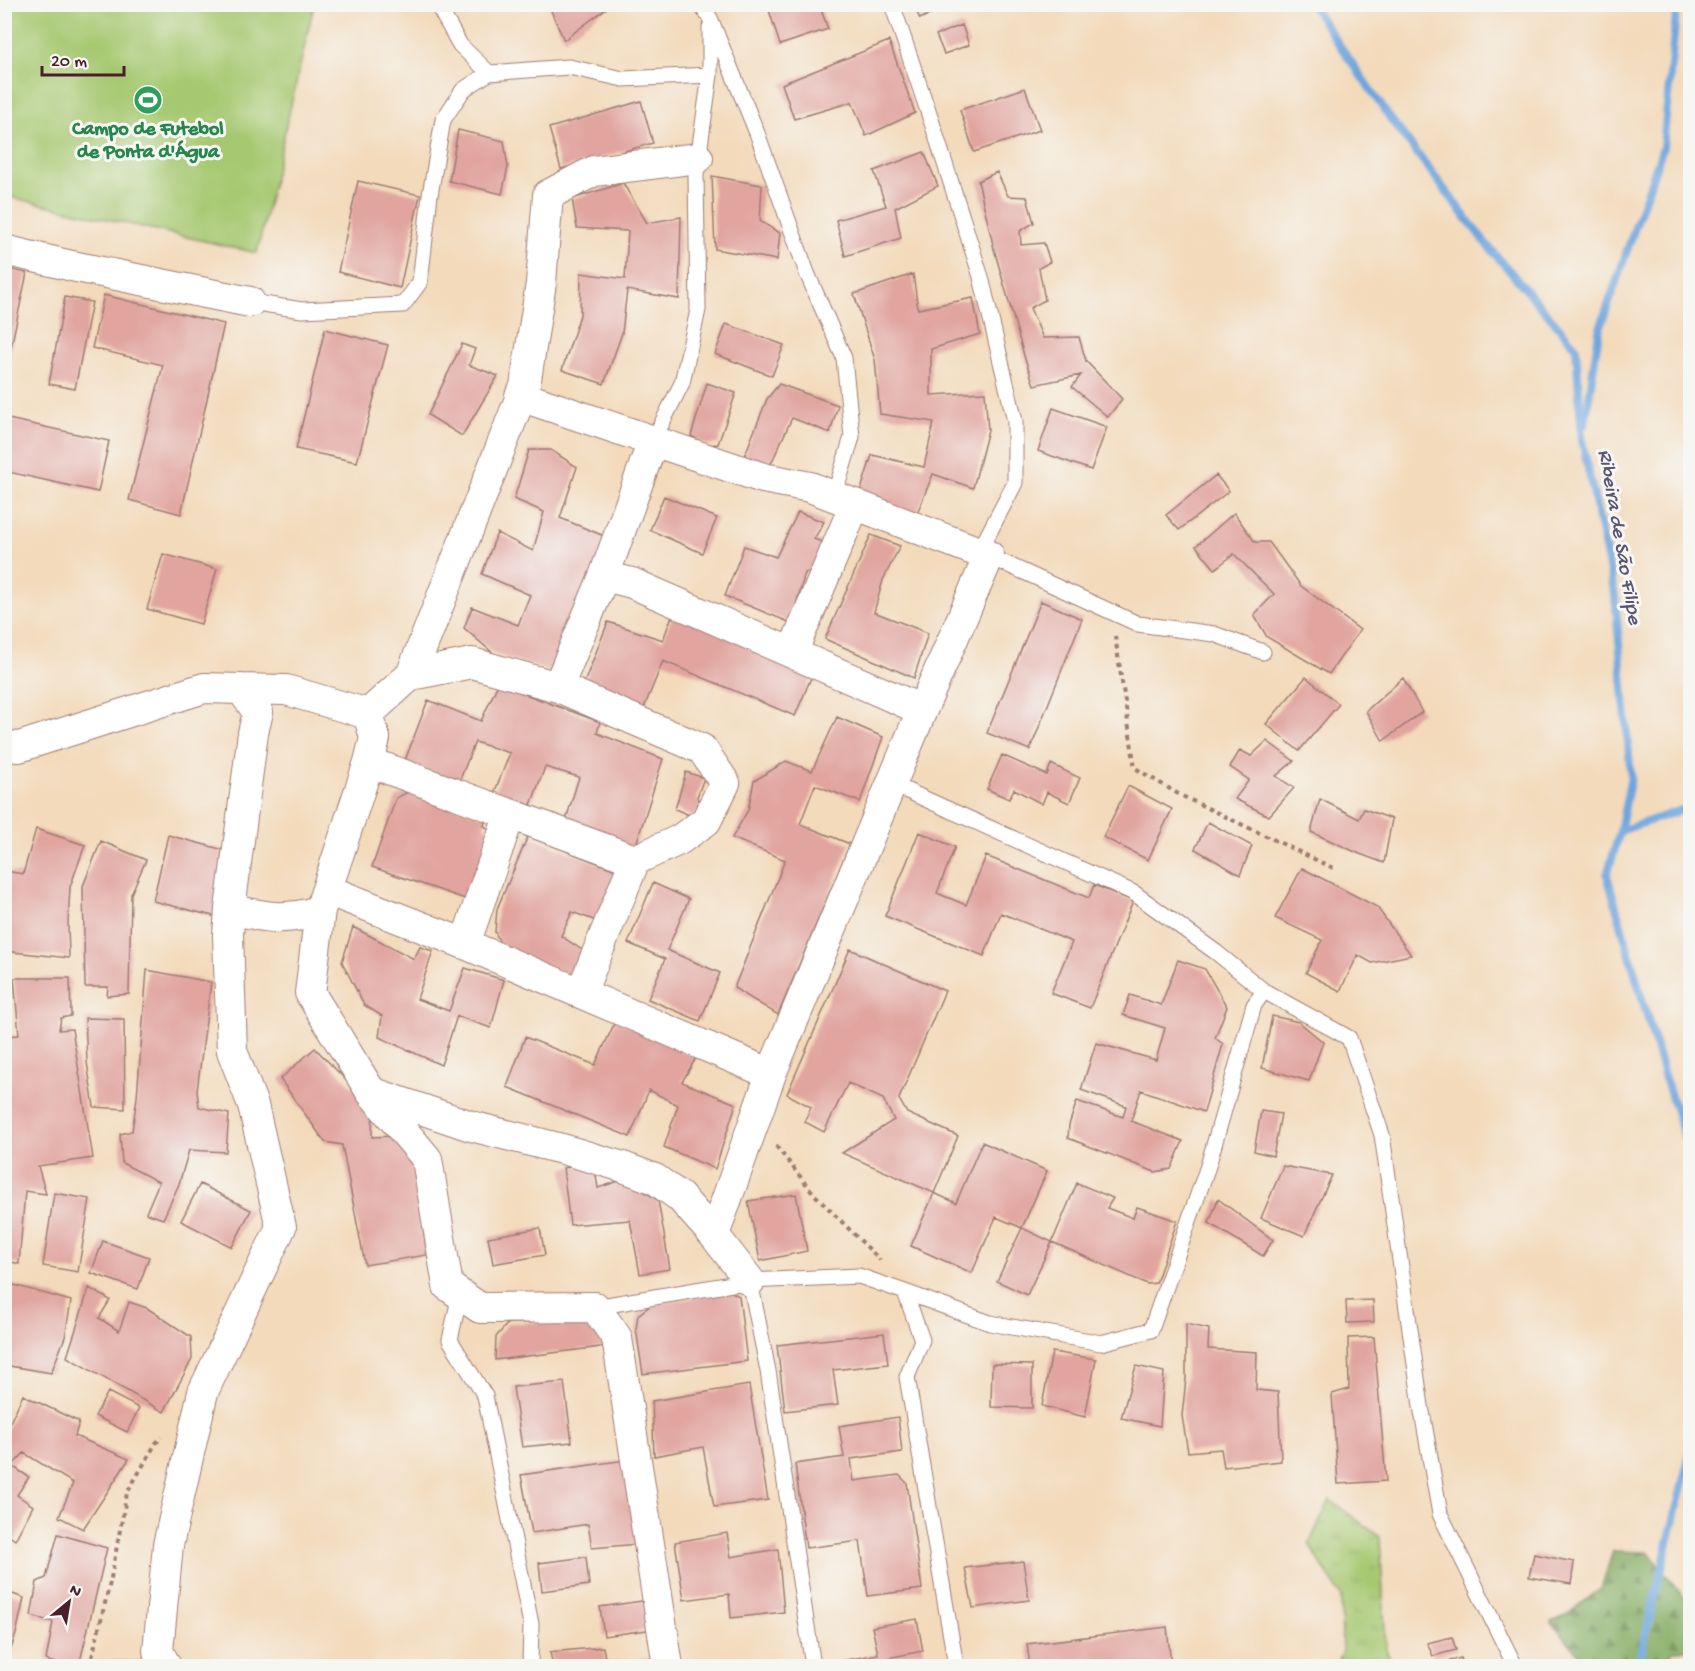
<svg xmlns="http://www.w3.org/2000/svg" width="1695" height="1671" font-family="'Gochi Hand',sans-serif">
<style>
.grass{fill:url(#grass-tufts);stroke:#78744e;stroke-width:1.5}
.forest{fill:url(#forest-firs);stroke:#676646;stroke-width:1.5}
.pitch{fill:#a6c870;stroke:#78744e;stroke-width:1.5}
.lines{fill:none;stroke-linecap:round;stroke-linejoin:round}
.stream{stroke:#6fa6dd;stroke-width:8}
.building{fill:#e1a49f}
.lane-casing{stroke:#9e7c73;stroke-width:17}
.street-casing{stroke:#9e7c73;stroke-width:32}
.path{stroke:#9e7c73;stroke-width:4;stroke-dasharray:4.5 4.5;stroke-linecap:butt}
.lane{stroke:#fff;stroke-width:15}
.street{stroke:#fff;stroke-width:30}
.labels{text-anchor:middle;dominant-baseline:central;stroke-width:6;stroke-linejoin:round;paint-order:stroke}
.leisure-label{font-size:20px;font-weight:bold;fill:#27864d;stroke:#f6f6f2}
.water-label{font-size:21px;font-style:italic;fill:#595572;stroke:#f6f6f2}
</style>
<defs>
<pattern id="grass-tufts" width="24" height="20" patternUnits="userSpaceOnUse" patternTransform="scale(1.5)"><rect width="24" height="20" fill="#a6c870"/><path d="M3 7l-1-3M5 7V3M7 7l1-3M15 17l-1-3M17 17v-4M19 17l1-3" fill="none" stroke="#90ab61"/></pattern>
<pattern id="forest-firs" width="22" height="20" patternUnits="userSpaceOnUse" patternTransform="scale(1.5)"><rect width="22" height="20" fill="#84ac62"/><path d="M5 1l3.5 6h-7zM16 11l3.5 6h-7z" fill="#6e8b51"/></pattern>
</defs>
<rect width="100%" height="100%" fill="#f6f6f2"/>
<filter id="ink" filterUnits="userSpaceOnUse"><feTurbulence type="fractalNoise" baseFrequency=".0167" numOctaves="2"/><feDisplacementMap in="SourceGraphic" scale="12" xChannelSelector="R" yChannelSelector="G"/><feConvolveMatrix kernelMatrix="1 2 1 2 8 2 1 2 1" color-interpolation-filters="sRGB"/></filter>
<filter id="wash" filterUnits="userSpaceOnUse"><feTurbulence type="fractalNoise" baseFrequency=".008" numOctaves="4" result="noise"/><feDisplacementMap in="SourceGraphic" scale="24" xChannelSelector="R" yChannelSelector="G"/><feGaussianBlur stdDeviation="1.35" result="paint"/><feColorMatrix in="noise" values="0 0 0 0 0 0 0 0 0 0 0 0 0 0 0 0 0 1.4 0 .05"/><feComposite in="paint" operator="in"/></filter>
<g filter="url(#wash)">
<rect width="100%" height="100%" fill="#f3dabb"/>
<!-- grass -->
<path class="grass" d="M1330,1500L1380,1537L1386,1649L1392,1666H1335L1342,1652L1341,1596L1309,1544Z"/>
<!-- forest -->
<path class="forest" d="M1613,1551L1648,1552L1686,1600L1690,1601V1648L1672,1651L1670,1666H1583V1659L1551,1622L1568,1614L1601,1588Z"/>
<!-- pitch -->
<path class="pitch" d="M5,4L314,5L257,253L5,196Z"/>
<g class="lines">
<!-- stream -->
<path class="stream" d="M1311,4L1390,118L1487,245L1576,347L1582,440L1615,596L1631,777L1620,831L1607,875L1664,1075L1690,1153
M1585,424L1599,331L1663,147L1677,4
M1620,831L1690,807
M1638,1666L1690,1453"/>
</g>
<g id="blocks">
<!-- building -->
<path class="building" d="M548,4H612L564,40Z
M767,4H819L828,29L780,45Z
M913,4H950L920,19Z
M962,25L969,45L944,54L936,35Z
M889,41L915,113L866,136L852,102L794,119L782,84Z
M1025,88L1040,130L974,152L960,110Z
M641,101L653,143L561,169L549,128Z
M458,130L504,141L508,167L502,194L449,181Z
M924,152L938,186L895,208L901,238L845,256L836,220L886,206L874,171Z
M997,172L1008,196L1027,197L1034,223L1020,231L1021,245L1044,243L1050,262L1039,268L1045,300L1030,308L1043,338L1079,337L1086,361L1122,399L1108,417L1072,387L1081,375L1034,385L1025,359L994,249L978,181Z
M712,176L762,185L760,221L780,233L777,260L715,249Z
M358,181L420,195L400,288L338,272Z
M623,183L647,223L681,217L679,299L627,290L622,333L604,384L562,370L580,315L581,273L625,279L628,231L577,228L572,199Z
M4,268L27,273L5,375H4Z
M913,274L918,309L973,298L980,334L931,349V395L985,392L988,430L973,488L933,474L916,516L860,493L872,455L924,467L934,422L880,414L875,360L854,294Z
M104,295L224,324L181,514L129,500L163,365L92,348Z
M65,297L92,302L75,389L49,384Z
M726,324L784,345L772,376L715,354Z
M325,329L388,345L357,462L296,449Z
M462,344L475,349L469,365L498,376L462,436L428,415Z
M707,383L736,393L718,444L707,445L691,436Z
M779,384L838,405L830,433L792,418L769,468L744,457L767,399Z
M1053,408L1107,427L1091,470L1038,451Z
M4,418L109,441L98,492L4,471Z
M529,450H551L577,467L560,518L609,538L553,672L494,654L464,628L472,607L518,625L530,595L482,574L497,533L533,551L544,512L514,499Z
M1216,475L1229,491L1179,530L1166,515Z
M664,496L717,518L702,553L650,530Z
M798,512L824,522L814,539L825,543L816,569L805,573L791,623L725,596L744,546L776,557Z
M1234,513L1255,542H1269L1301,586L1360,630L1329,674L1267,637L1254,615L1274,594L1234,554L1215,569L1196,546Z
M871,535L900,546L883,580L874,612L928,633L914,678L825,639Z
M163,554L217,569L201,624L147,609Z
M1041,601L1082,619L1030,750L987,733Z
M673,613L813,673L795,716L663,661L644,708L584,683L608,622L663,640Z
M1306,677L1339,704L1299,751L1266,724Z
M1403,678L1422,712L1383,741L1366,711Z
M498,684L600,722L597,733L663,759L634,851L565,823L579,777L545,767L529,810L493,796L510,753L475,742L459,782L404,763L428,700L481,721Z
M837,717L883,737L860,802L815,785L800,824L850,844L778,1015L734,988L785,860L732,838L748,810L754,781L786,761L812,771Z
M1267,741L1294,761L1276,776L1294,788L1269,816L1235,799L1249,780L1230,767L1240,750L1251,756Z
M1002,755L1047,775L1051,764L1080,778L1069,803L1047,792L1042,804L1014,789L1009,799L987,789Z
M686,772L704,778L697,797L700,807L694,817L675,809Z
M1128,786L1172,809L1148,860L1103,837Z
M408,792L486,817L484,826L495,833L471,901L372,867L396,798Z
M1320,799L1359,819L1364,809L1392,819L1384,863L1360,854L1311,832Z
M1208,822L1252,846L1240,875L1195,849Z
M36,829L85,845L70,887L68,924L69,958L4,951V871L23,874Z
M919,832L955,847L937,893L966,905L986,856L1089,898L1094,885L1133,901L1090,1008L1051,993L1072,942L1001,913L984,956L885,916Z
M168,835L228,851L217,917L153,901Z
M528,836L621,872L602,923L572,912L561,936L585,952L575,977L503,949L495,932L497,909Z
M101,841L146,860L131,894L129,994L107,996L108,987H85L83,886Z
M1302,868L1377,907L1411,955L1372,963L1358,955L1340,991L1306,973L1322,940L1275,918Z
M653,883L689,899L667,950L720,973L700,1021L648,999L665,959L628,943Z
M353,927L414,959L420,947L433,951L417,999L449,1011L465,968L504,980L491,1028L457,1016L441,1065L379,1037L382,1016L364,1005L342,962Z
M850,949L945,991L899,1099L907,1113L958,1136L934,1193L842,1153L894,1120L883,1099L848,1083L824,1132L805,1122L811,1107L787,1094Z
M1178,960L1205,969L1227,1007L1215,1038L1223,1044L1204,1112L1141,1090L1131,1121L1183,1141L1171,1169L1155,1172L1068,1138L1069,1125L1077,1101L1123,1117L1126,1106L1081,1090L1096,1043L1156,1060L1165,1028L1123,1015L1130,995L1161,1005Z
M147,970L211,982L197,1091L199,1107L229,1114L226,1152L189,1150L179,1184L163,1219L146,1213L159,1182L122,1163L120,1134L132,1131L137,1097Z
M14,978H70L71,1016L61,1018L59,1030L72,1029L93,1158L38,1166L46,1194L25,1191L19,1264L4,1260V1155H6L4,1036L19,1035Z
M1272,1016L1299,1022L1323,1042L1309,1081L1262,1068Z
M85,1018L124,1019L125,1109L94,1107L87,1062Z
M616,1020L696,1058L682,1082L736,1104L715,1169L664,1147L678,1105L649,1090L630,1137L507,1087L525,1037L595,1065Z
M315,1048L373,1108L372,1137L395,1136L415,1164L427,1255L365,1265L342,1145L325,1142L280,1079Z
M1261,1111L1281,1114L1273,1156L1254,1151Z
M982,1142L1047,1171L1022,1228L1052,1242L1027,1295L997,1281L1022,1228L996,1217L972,1273L911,1246L934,1193L956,1203Z
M594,1164L598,1188L625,1179L658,1200L670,1269L640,1274L630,1220L570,1225L563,1168Z
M1283,1166L1332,1175L1304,1236L1261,1218Z
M1077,1183L1113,1198L1107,1208L1133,1218L1137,1207L1177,1221L1156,1283L1147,1284L1052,1242Z
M200,1184L251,1210L232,1247L181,1221Z
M54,1193L90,1199L78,1272L43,1266Z
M796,1194L807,1251L760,1261L748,1201Z
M1218,1199L1273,1240L1263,1256L1209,1223Z
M540,1228L545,1255L493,1264L488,1237Z
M103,1241L149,1257L138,1289L91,1273Z
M4,1269H6L7,1283L71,1301L65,1337L51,1373L4,1365Z
M89,1288L110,1300L99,1318L119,1331L129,1302L147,1308L191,1337L192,1359L164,1412L67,1357Z
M730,1291L739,1296L747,1361L643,1374L636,1329L638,1315L651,1305Z
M1373,1300L1374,1322L1347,1323L1346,1301Z
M605,1321L609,1346L495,1360L496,1337L508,1323Z
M1186,1324L1209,1329L1208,1349L1257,1352L1256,1390L1278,1392L1281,1461L1224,1467L1221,1449L1188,1452L1182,1416L1186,1379Z
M884,1333L888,1364L833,1370L838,1405L785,1411L777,1345Z
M1374,1337L1386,1481L1338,1484L1332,1394L1349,1389L1348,1338Z
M1052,1352L1096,1359L1085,1417L1042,1406Z
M992,1364L1032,1365V1408L991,1407Z
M1136,1366L1164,1372L1160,1426L1121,1418Z
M564,1382L572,1442L522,1447L513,1387Z
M749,1385L768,1500L714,1507L703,1447L654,1456L652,1401Z
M108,1392L139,1408L127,1432L95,1416Z
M23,1395L79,1422L75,1436L129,1459L83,1529L59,1517L73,1483L24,1453L12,1466L29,1477L17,1495L33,1506L15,1540L4,1532V1435Z
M898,1417L902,1452L851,1459L854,1481L899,1475L907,1483L922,1589L868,1596L860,1541L806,1548L795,1464L844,1457L839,1426Z
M625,1460L638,1544L592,1548L588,1524L532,1533L521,1475Z
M727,1533L731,1557L778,1549L784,1612L731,1618L729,1594L684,1600L675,1542Z
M58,1534L107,1548L79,1666H63L46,1660L53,1622L31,1616L37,1582L46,1578Z
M1534,1554L1574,1562L1571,1584L1529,1577Z
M586,1557L589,1585L542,1591L539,1563Z
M1023,1561L1029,1600L973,1608L965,1568Z
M4,1591L24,1598L16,1634L5,1666Z
M649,1600L654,1629L604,1636L600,1607Z
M917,1619L923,1651L877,1660L878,1666H826L825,1664L878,1654L872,1627Z
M1167,1627L1171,1664L1147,1666H1030L1027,1644Z
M1452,1637L1456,1650L1433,1656L1427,1643Z
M603,1647L606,1663L657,1658L658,1666H553L550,1652Z
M1461,1658L1463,1666H1431Z
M111,1660L142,1661L141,1666H111Z"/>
</g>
</g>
<g filter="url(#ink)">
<use href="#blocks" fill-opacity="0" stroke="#9e7c73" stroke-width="1.5"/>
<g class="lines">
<!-- lane casing -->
<g class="lane-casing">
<path id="lane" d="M437,4L460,45L489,73
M700,4L710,18L757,133L807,273L844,358L852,437L834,496
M892,4L933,126L981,277L1015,421V483L979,552
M710,27V75
M250,302L302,310L403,305L420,282L430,195L443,120L463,90L489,73L569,67L623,79L710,75L696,174L698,310L682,383L653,441
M989,556L1138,624L1214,634L1263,652
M892,784L1134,893L1217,953L1264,991
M750,1281L768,1371L813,1666
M905,1292L990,1323L1101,1343L1151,1330L1208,1166L1254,1005L1264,991L1349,1038L1382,1135L1421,1406L1440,1514L1515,1666
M460,1294L450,1340L485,1396L531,1624L530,1666
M595,1307L750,1281L859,1276L905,1292L922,1340L907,1377L956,1666"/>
</g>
<!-- street casing -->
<g class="street-casing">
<path id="street" d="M4,250L72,266L250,302
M604,576L653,441
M792,653L855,504
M411,675L525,386L541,283L548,195L594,171L698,158
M558,687L702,749L725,783L706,821L679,840L635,860L581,993
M241,689L286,690L368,714L375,738L369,762L320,910L310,993L371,1092L427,1159L448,1286L480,1308L595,1307L617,1338L668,1666
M368,714L411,675L472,663L558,687L604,576L632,583L922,710
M4,746L19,747L204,688L241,689L258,712L253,733L230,909L228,935L232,1051L253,1105L281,1227L203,1392L168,1545L158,1651L166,1666
M369,762L635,860
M327,890L465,944L771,1074L922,710L989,556L810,487L763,478L520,396
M230,909C263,917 287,922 320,910
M465,944L510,814
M371,1092L471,1126L566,1150L623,1167L655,1179L680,1197L714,1235L750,1281
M714,1235L771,1074"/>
</g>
<!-- path -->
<path class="path" d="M1115,636L1135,768L1180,795L1333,868
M776,1146L815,1195L880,1260
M90,1666L111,1578L127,1493L156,1443L162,1437"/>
<!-- lane -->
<use href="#lane" class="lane"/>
<!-- street -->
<use href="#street" class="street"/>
</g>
</g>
<!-- icons -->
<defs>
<g id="stadium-disc" transform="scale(1.5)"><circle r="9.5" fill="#2e9e5b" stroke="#f6f6f2"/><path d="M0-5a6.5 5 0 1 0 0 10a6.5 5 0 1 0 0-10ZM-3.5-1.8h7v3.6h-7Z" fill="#fff"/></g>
</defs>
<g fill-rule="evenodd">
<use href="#stadium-disc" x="148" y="100"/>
</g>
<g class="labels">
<!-- leisure labels -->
<g class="leisure-label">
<text x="148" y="130">Campo de Futebol<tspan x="148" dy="23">de Ponta d'Água</tspan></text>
</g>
<!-- water labels -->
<g class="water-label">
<text transform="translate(1618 537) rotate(80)">Ribeira de São Filipe</text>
</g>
</g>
<!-- margin -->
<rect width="1695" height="1671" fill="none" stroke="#f6f6f2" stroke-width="24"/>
<!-- north arrow -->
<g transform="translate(69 1602) rotate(30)" stroke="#f6f6f2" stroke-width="4.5" paint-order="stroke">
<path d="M0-4.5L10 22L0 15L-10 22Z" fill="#4a1f2b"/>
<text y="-9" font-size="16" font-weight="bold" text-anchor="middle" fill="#4a1f2b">N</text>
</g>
<!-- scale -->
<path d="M42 66v9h82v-9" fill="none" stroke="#4a1f2b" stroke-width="3"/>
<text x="51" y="66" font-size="18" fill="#4a1f2b" stroke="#f6f6f2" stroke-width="4.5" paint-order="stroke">20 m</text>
</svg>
